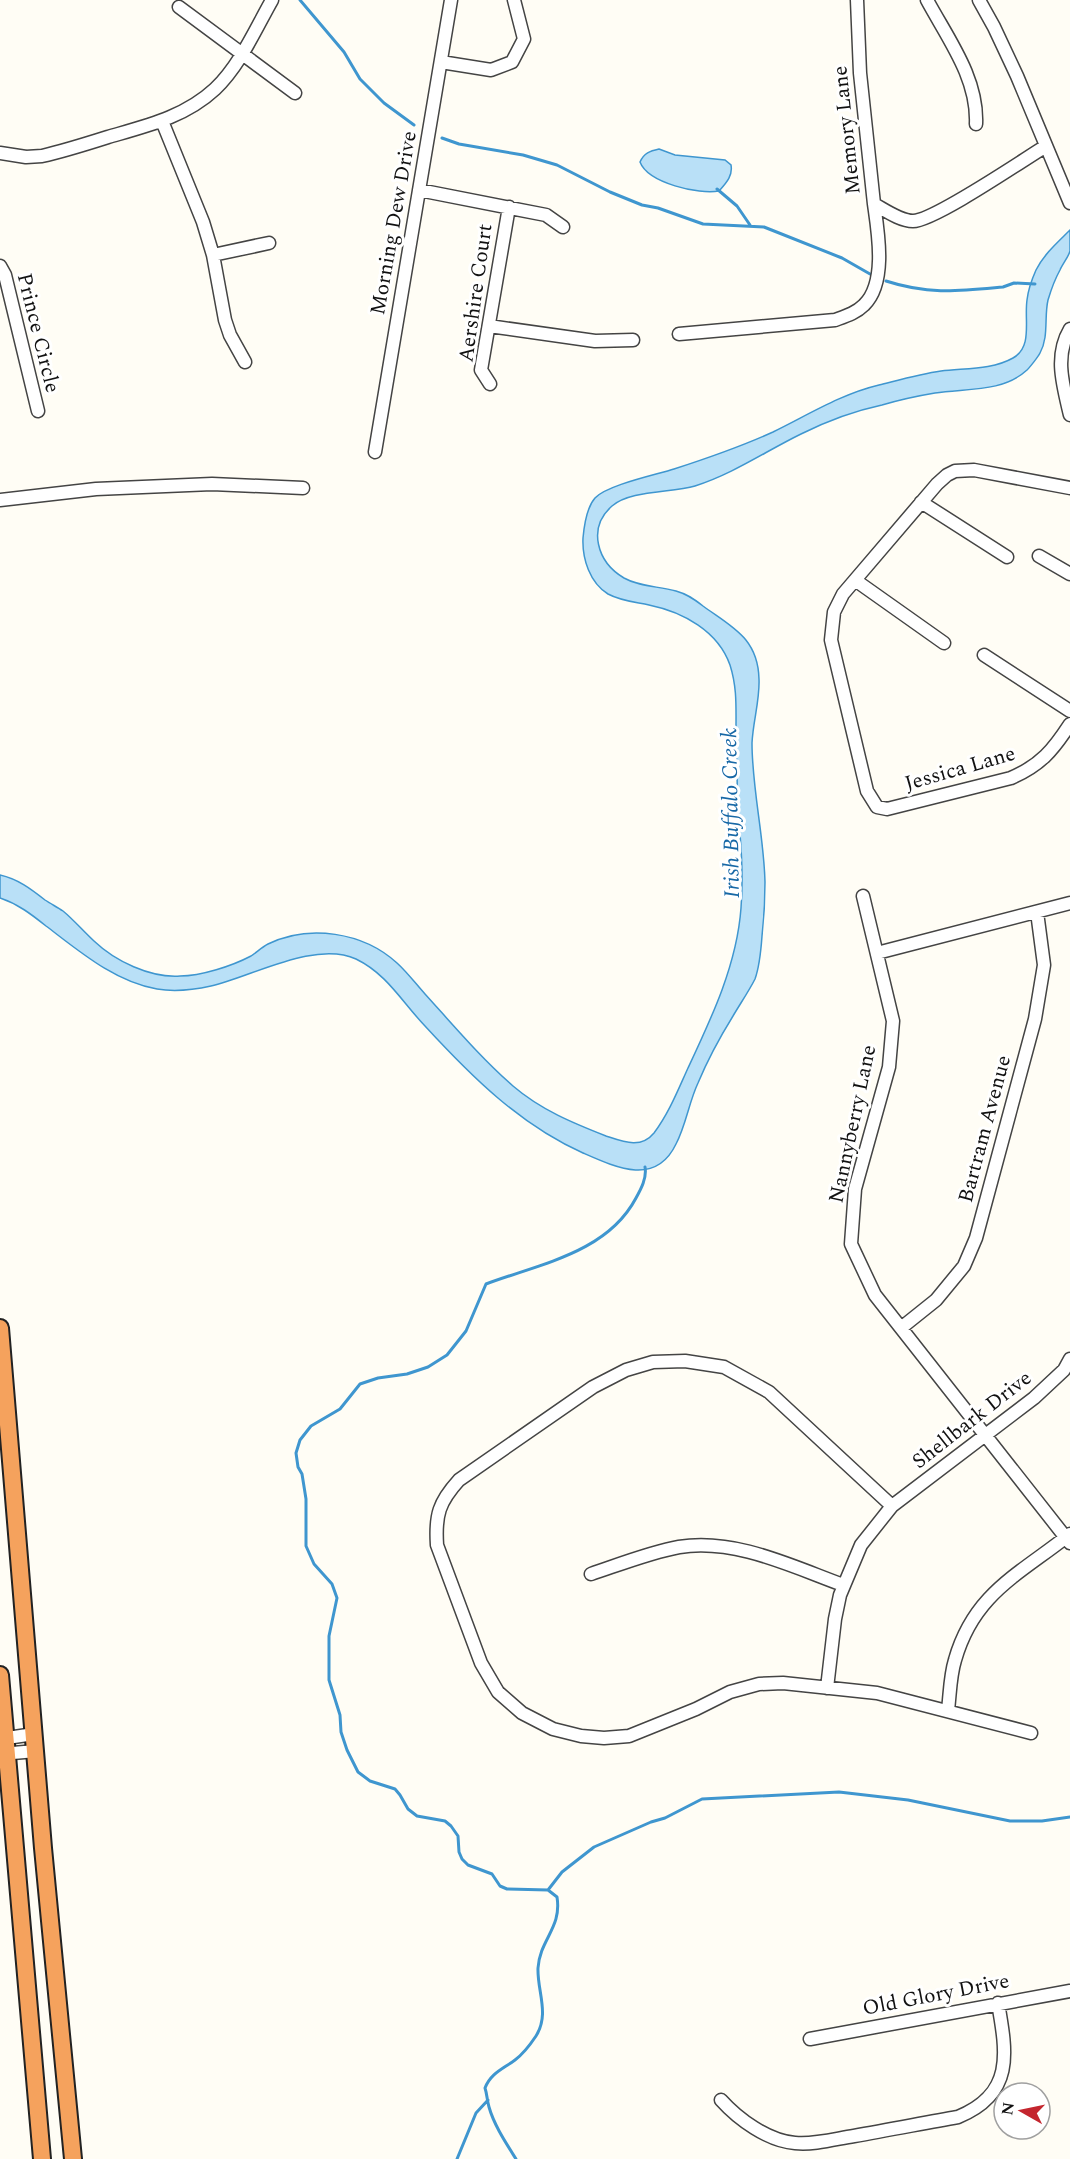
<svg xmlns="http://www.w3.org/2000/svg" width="1070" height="2159" font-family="Spectral,serif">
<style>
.water{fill:#b9e0f7;stroke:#3f96cf;stroke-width:1.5}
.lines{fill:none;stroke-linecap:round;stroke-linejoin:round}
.stream{stroke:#3f96cf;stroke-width:3}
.minor-casing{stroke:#444;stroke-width:15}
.highway-casing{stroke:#222;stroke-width:20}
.minor{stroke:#fff;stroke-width:12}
.highway{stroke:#f5a25d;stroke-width:16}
.labels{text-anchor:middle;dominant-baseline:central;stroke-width:6;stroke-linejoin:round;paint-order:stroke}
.street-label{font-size:21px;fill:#111;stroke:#fff}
.water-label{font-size:22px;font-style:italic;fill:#1768a6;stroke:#fff}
</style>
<rect width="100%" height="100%" fill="#fffdf5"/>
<!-- water -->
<path class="water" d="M659,149L675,155L725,160L731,165C733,176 726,183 719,191C699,195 648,183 640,162C644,153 650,151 659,149Z
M1070,230C1070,237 1070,244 1070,251C1069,256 1062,265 1060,270C1055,279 1051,290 1048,300C1044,317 1049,337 1040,353C1038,357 1030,367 1027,370C1002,393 965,388 935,393C917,396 899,400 882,405C854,411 827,421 801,434C766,451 733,474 695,486C671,493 630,490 612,506C587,528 597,562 624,578C640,587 658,586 676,591C687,594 694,599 703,606C732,627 758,638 759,679C760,700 753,721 752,743C752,789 764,836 765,882C765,900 764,918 762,936C761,950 760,965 755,979C749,991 740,1004 733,1016C720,1037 708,1059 698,1083C689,1102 686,1125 676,1144C656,1186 617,1168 583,1153C520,1125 471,1076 425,1026C402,1002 387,974 356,959C315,940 251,977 211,986C193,990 175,992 157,989C115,982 79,951 46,926C31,914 18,904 0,898V875C18,879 31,889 45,900C51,904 57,907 63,911C74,920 84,932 94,941C115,961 150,978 180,976C201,976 232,966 251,956C257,952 262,947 268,944C309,924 363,932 397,963C407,972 416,984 425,994C454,1026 481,1058 513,1086C541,1110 573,1123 606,1136C624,1142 641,1149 654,1133C669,1113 678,1090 688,1068C712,1017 737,964 741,908C743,883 742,858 740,834C739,823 737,813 737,802C738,777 736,753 736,728C736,706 737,687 730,665C718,631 683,612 649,605C635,602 621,601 608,594C590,583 582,559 583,538C584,527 587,507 595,498C607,485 655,475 674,469C708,458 740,447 773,432C808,415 841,394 879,385C899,380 920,374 941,371C964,368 992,370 1013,358C1033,347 1024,320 1027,300C1028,291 1032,279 1036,270C1044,254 1058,242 1070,230Z"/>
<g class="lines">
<!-- stream -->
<path class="stream" d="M300,0L344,52L360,79L384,103L414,125
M442,138L459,144L523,155L557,165L610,192L642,205L658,208L703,224L764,227L842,258L870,274
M717,189L737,206L750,225
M886,281C929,295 959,291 1003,287L1014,283L1035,284
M548,1890L562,1872L594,1847L651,1822L665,1818L702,1799L839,1792L908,1800L1010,1821H1042L1070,1817
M457,2159L476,2113L488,2100
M516,2159C506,2143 494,2125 489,2107C487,2100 487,2094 485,2088C491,2073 503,2069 515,2060C523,2054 530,2045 536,2036C550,2014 537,1991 538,1968C540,1939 562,1928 557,1897L548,1890L507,1889L500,1886L492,1874L468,1865L462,1859L459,1852L458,1836L451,1826L445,1821L417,1816L408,1809L400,1795L395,1789L370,1781L358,1772L347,1750L341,1732L340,1715L329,1680V1636L337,1598L332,1584L314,1564L306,1546V1499L302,1474L298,1467L296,1453L300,1440L311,1426L340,1409L360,1384L378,1378L407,1374L428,1367L447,1355L466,1331L486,1284C539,1264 607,1253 636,1198C641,1189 647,1178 645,1167"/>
<!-- minor casing -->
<g class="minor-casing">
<path id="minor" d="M857,0L860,73L874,204C885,210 900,221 913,221C934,221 1023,160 1046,146
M927,0C948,39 978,78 976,124
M979,0L994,27L1017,76L1070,203
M179,7L295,93
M441,62L491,70L512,62L524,39L514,0
M162,121L203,222L213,255L225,320L230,335L245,362
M0,153L26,157L42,156C64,151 86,144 108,137C146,126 185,117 215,89C240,65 255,30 272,0
M419,190L546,215L563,227
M213,255L269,243
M0,266L5,275L38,411
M489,326L595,341L633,340
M1070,329C1054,356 1063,385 1070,415
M679,334L835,320C846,316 856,313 864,305C887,283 878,232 874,204
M490,384L481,370L509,207
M375,452L451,0
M1070,488L974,470L955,471L947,475L937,484L843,594L834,612L831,640L867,791L877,807L887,809L1011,778C1041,765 1053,750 1070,724
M0,500L96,489L212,484L303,488
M921,502L1007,557
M1039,556L1070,574
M855,580L944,643
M984,655L1070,711
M863,896L893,1021L889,1067L855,1189L851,1244L875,1295L1070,1543
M877,953L1070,903
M901,1328L936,1300L964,1266L976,1238L1035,1019L1044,965L1037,912
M892,1506L769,1392L724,1367L685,1361L653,1362L626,1370L593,1387L459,1480C439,1502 435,1515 437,1545L481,1663L498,1692L522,1713L553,1729L581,1736L604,1738L629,1736L696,1709L730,1692L759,1684L783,1683L877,1693L1031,1733
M591,1574C618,1565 651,1552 679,1547C735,1538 791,1566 843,1585
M827,1688L835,1619L840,1595L861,1545L892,1506L1034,1398L1064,1370L1070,1359
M948,1710C950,1694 950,1676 955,1660C974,1593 1020,1574 1070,1534
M0,1739L34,1734
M1,1754L36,1751
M810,2039L1070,1991
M721,2100C738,2119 768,2141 795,2143C814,2145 835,2139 854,2136C889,2130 924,2123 958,2117C1014,2094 1007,2054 998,2003"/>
</g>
<!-- highway casing -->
<g class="highway-casing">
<path id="highway" d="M0,1328L43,1848L73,2159
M0,1675L42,2159"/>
</g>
<!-- minor -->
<use href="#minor" class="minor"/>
<!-- highway -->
<use href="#highway" class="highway"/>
</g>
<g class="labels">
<!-- street labels -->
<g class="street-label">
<text transform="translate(847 130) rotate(-96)">Memory Lane</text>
<text transform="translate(394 223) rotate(-80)">Morning Dew Drive</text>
<text transform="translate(476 293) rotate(-82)">Aershire Court</text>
<text transform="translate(38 333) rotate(76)">Prince Circle</text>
<text transform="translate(960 769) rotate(-16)">Jessica Lane</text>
<text transform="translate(853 1124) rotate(-78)">Nannyberry Lane</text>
<text transform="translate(985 1129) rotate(-75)">Bartram Avenue</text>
<text transform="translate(972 1420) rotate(-38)">Shellbark Drive</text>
<text transform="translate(936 1995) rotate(-11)">Old Glory Drive</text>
</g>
<!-- water labels -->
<g class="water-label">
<text transform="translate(731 813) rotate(-91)">Irish Buffalo Creek</text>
</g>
</g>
<!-- north arrow -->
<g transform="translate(1022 2111) rotate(279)"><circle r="28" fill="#ffffff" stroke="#a0a0a0" stroke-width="1.5"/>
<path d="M0-4.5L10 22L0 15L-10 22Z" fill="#c4262e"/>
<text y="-9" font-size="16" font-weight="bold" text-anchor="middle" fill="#111111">N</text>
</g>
</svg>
